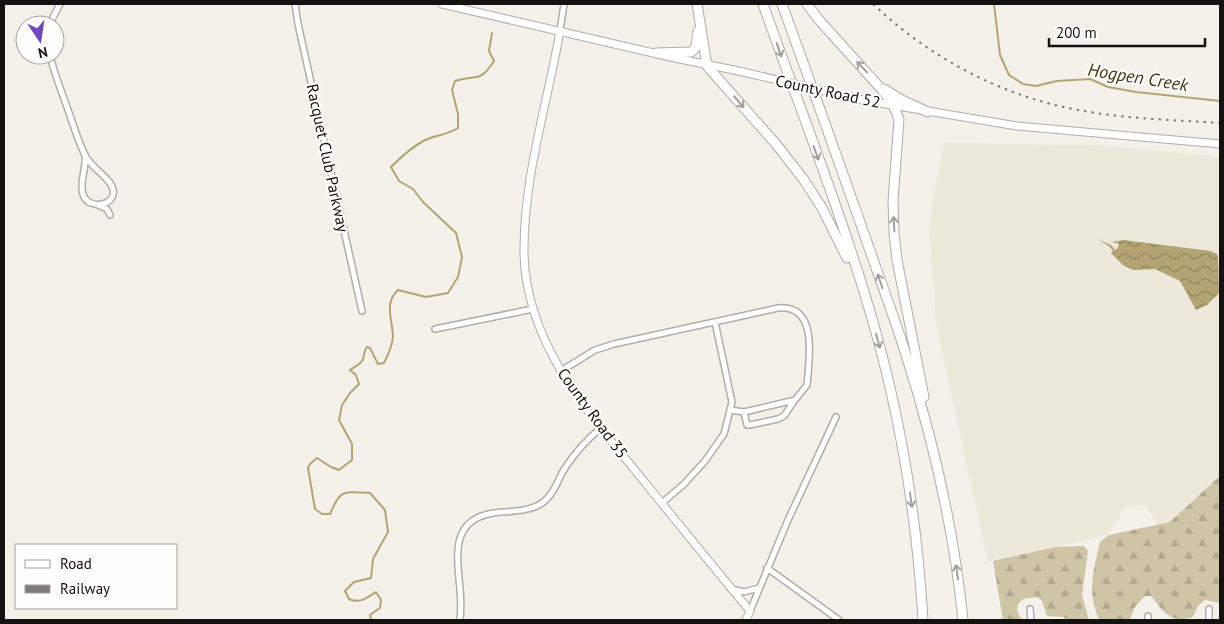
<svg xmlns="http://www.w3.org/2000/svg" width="1224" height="624" font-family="'PT Sans',sans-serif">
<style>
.built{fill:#ede9da}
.forest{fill:url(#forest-firs)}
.water{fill:url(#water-waves)}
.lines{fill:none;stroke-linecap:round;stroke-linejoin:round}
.stream{stroke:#b3a474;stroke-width:2}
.street-casing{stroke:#b0aea7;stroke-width:8}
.secondary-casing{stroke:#b0aea7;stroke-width:9}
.highway-casing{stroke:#b0aea7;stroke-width:11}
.street{stroke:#fff;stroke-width:5}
.secondary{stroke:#fff;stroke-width:7}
.highway{stroke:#fff;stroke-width:9}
.rail{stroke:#7d7b77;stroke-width:2;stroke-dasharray:2.5 5;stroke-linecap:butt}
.secondary-bridge-casing{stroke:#b0aea7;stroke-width:9;stroke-linecap:butt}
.secondary-bridge{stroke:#fff;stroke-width:7}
.oneway{stroke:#a1a09f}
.labels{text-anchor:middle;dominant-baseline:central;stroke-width:4.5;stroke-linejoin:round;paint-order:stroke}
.street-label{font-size:16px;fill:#131210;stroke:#fffefd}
.water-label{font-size:18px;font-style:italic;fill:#41360e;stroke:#fffefd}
</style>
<defs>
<pattern id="forest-firs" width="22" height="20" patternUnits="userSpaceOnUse" patternTransform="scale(1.25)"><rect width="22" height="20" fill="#cec5a7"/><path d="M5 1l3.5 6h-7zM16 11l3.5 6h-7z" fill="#b0a88f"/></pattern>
<pattern id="water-waves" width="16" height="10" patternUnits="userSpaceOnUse" patternTransform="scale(1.25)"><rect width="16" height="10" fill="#b3a474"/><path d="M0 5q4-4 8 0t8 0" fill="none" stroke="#90845e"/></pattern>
</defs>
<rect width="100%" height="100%" fill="#f3f1ea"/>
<!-- built -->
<path class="built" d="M944,143L1098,145L1220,157V476L1170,522L1158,525L1146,505L1124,507L1109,535L988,562L936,324L929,222Z"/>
<!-- forest -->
<path class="forest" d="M1220,476V603L1205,600L1198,606L1193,617C1170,624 1164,612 1151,596H1145L1134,608L1130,620H1099C1087,591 1093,572 1100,542L1109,535L1170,522Z
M1084,546L1088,551L1082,595L1089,620H1066L1064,617L1047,616L1042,601L1037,597L1023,599L1018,604L1017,611L1022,620H1003L993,561L1055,547Z"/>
<!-- water -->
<path class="water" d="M1097,239L1111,245L1115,250L1118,248L1119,244L1112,242L1123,240L1211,251L1217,254L1218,258L1219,293L1207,305L1196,310L1180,281L1155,269L1133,270L1123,265L1111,253L1113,251L1109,246Z"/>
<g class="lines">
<!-- stream -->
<path class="stream" d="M994,4L1000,55L1009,75L1023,84L1036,86L1057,81L1090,79L1108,87L1136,92L1220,101
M371,620L370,615L380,608L381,600L376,592C367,598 359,604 349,599L345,591L354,582L371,578L373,559L388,532L385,510L370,493C343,492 341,488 330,514H322L315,509L308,468L310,464L317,458L331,467L339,470L352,460V444L339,420L342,405L350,393L359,384L356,375L350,370C355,366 362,364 363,359C365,354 363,351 367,347L370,348L378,364L384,363C388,355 393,344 393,336C392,318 384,303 398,290L426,297L448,293L458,277L462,257L456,233L423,202L413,189L399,181L391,167C401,157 412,147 425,140C436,135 447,135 458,128V114L452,90L455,81C477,74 479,84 494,61L489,51L492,33"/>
<!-- street casing -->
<g class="street-casing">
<path id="street" d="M295,4L298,24L362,311
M49,25L60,4
M560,31L564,4
M50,55C54,74 62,92 68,110C74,126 78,142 86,157C92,168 111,179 113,189C117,205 91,210 84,197C78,184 87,168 85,155
M98,205L107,209L110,215
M435,329L533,309
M561,371L595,350L614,344L778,308C819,304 809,360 807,385L795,400L744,412L730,410
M744,412L747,425H750L778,419L784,416L794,401
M662,503L684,484L705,461L724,434L732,402L715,322
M767,568L839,620
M731,589L744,592L759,588
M1030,609L1031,620
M1209,609V620
M750,611L788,520L836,417
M1148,616V620
M460,620C461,610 461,600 460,589C457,556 450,520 493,513C508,511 530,512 542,503C554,495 558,479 565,468C575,453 587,439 601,428"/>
</g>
<!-- secondary casing -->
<g class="secondary-casing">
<path id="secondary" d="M442,4L675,58L734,70
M560,31C547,106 523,178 524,255C527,347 592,417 647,485C681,527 715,569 750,611L746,620
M868,101L1017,126L1220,144"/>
</g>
<!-- highway casing -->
<g class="highway-casing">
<path id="highway" d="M697,4L707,66L776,144L804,180L822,208L847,258
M763,4C800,109 842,214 873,322C901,419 917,520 923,620
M782,4C809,78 835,151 861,225C876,269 893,313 907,358C934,443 954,531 963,620
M807,4L819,20L884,92L893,105L899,119L893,201L894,233L897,260L924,397
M656,53L691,52L696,47L698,31
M884,89L902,100L928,112"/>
</g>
<!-- street -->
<use href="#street" class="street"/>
<!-- secondary -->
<use href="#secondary" class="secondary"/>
<!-- highway -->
<use href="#highway" class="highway"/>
<!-- rail -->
<path class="rail" d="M873,4C931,59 1005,98 1084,111C1129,119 1175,120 1220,123"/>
<!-- secondary-bridge casing -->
<g class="secondary-bridge-casing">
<path id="secondary-bridge" d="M734,70L868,101"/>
</g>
<!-- secondary-bridge -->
<use href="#secondary-bridge" class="secondary-bridge"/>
</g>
<!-- one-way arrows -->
<defs><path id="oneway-shaft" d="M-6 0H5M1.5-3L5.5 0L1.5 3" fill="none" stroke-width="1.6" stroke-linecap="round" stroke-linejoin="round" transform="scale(1.25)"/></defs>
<g class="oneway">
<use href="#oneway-shaft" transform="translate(779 50) rotate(71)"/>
<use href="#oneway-shaft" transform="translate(862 67) rotate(-133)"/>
<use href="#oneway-shaft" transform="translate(739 102) rotate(50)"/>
<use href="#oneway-shaft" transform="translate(816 153) rotate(70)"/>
<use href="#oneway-shaft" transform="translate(894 224) rotate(-93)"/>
<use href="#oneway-shaft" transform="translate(880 281) rotate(-109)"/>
<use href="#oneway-shaft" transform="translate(878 341) rotate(75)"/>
<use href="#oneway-shaft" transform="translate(911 500) rotate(82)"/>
<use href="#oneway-shaft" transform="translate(957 572) rotate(-98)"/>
</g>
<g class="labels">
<!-- street labels -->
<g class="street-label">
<text transform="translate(828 91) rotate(12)">County Road 52</text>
<text transform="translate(328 158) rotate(78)">Racquet Club Parkway</text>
<text transform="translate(593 413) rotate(54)">County Road 35</text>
</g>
<!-- water labels -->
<g class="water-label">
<text transform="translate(1138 77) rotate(9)">Hogpen Creek</text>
</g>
</g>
<!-- border -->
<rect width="1224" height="624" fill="none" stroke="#131210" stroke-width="10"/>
<!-- legend -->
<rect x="15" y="544" width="162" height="65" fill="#fffefd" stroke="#a1a09e"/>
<rect x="25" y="560" width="25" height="8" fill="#ffffff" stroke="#a1a09e"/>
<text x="60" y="569" font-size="15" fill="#131210">Road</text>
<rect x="25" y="585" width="25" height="8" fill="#7d7b77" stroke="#a1a09e"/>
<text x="60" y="594" font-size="15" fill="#131210">Railway</text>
<!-- north arrow -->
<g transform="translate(40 40) rotate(167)"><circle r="24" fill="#fffefd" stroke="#a1a09e"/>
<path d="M0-4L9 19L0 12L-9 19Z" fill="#6f47bf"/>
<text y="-8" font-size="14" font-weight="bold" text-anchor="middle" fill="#131210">N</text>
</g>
<!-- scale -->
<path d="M1049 38v8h156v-8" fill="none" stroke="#131210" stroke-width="2.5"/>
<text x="1056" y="38" font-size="15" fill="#131210" stroke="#fffefd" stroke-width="4" paint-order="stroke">200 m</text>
</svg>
